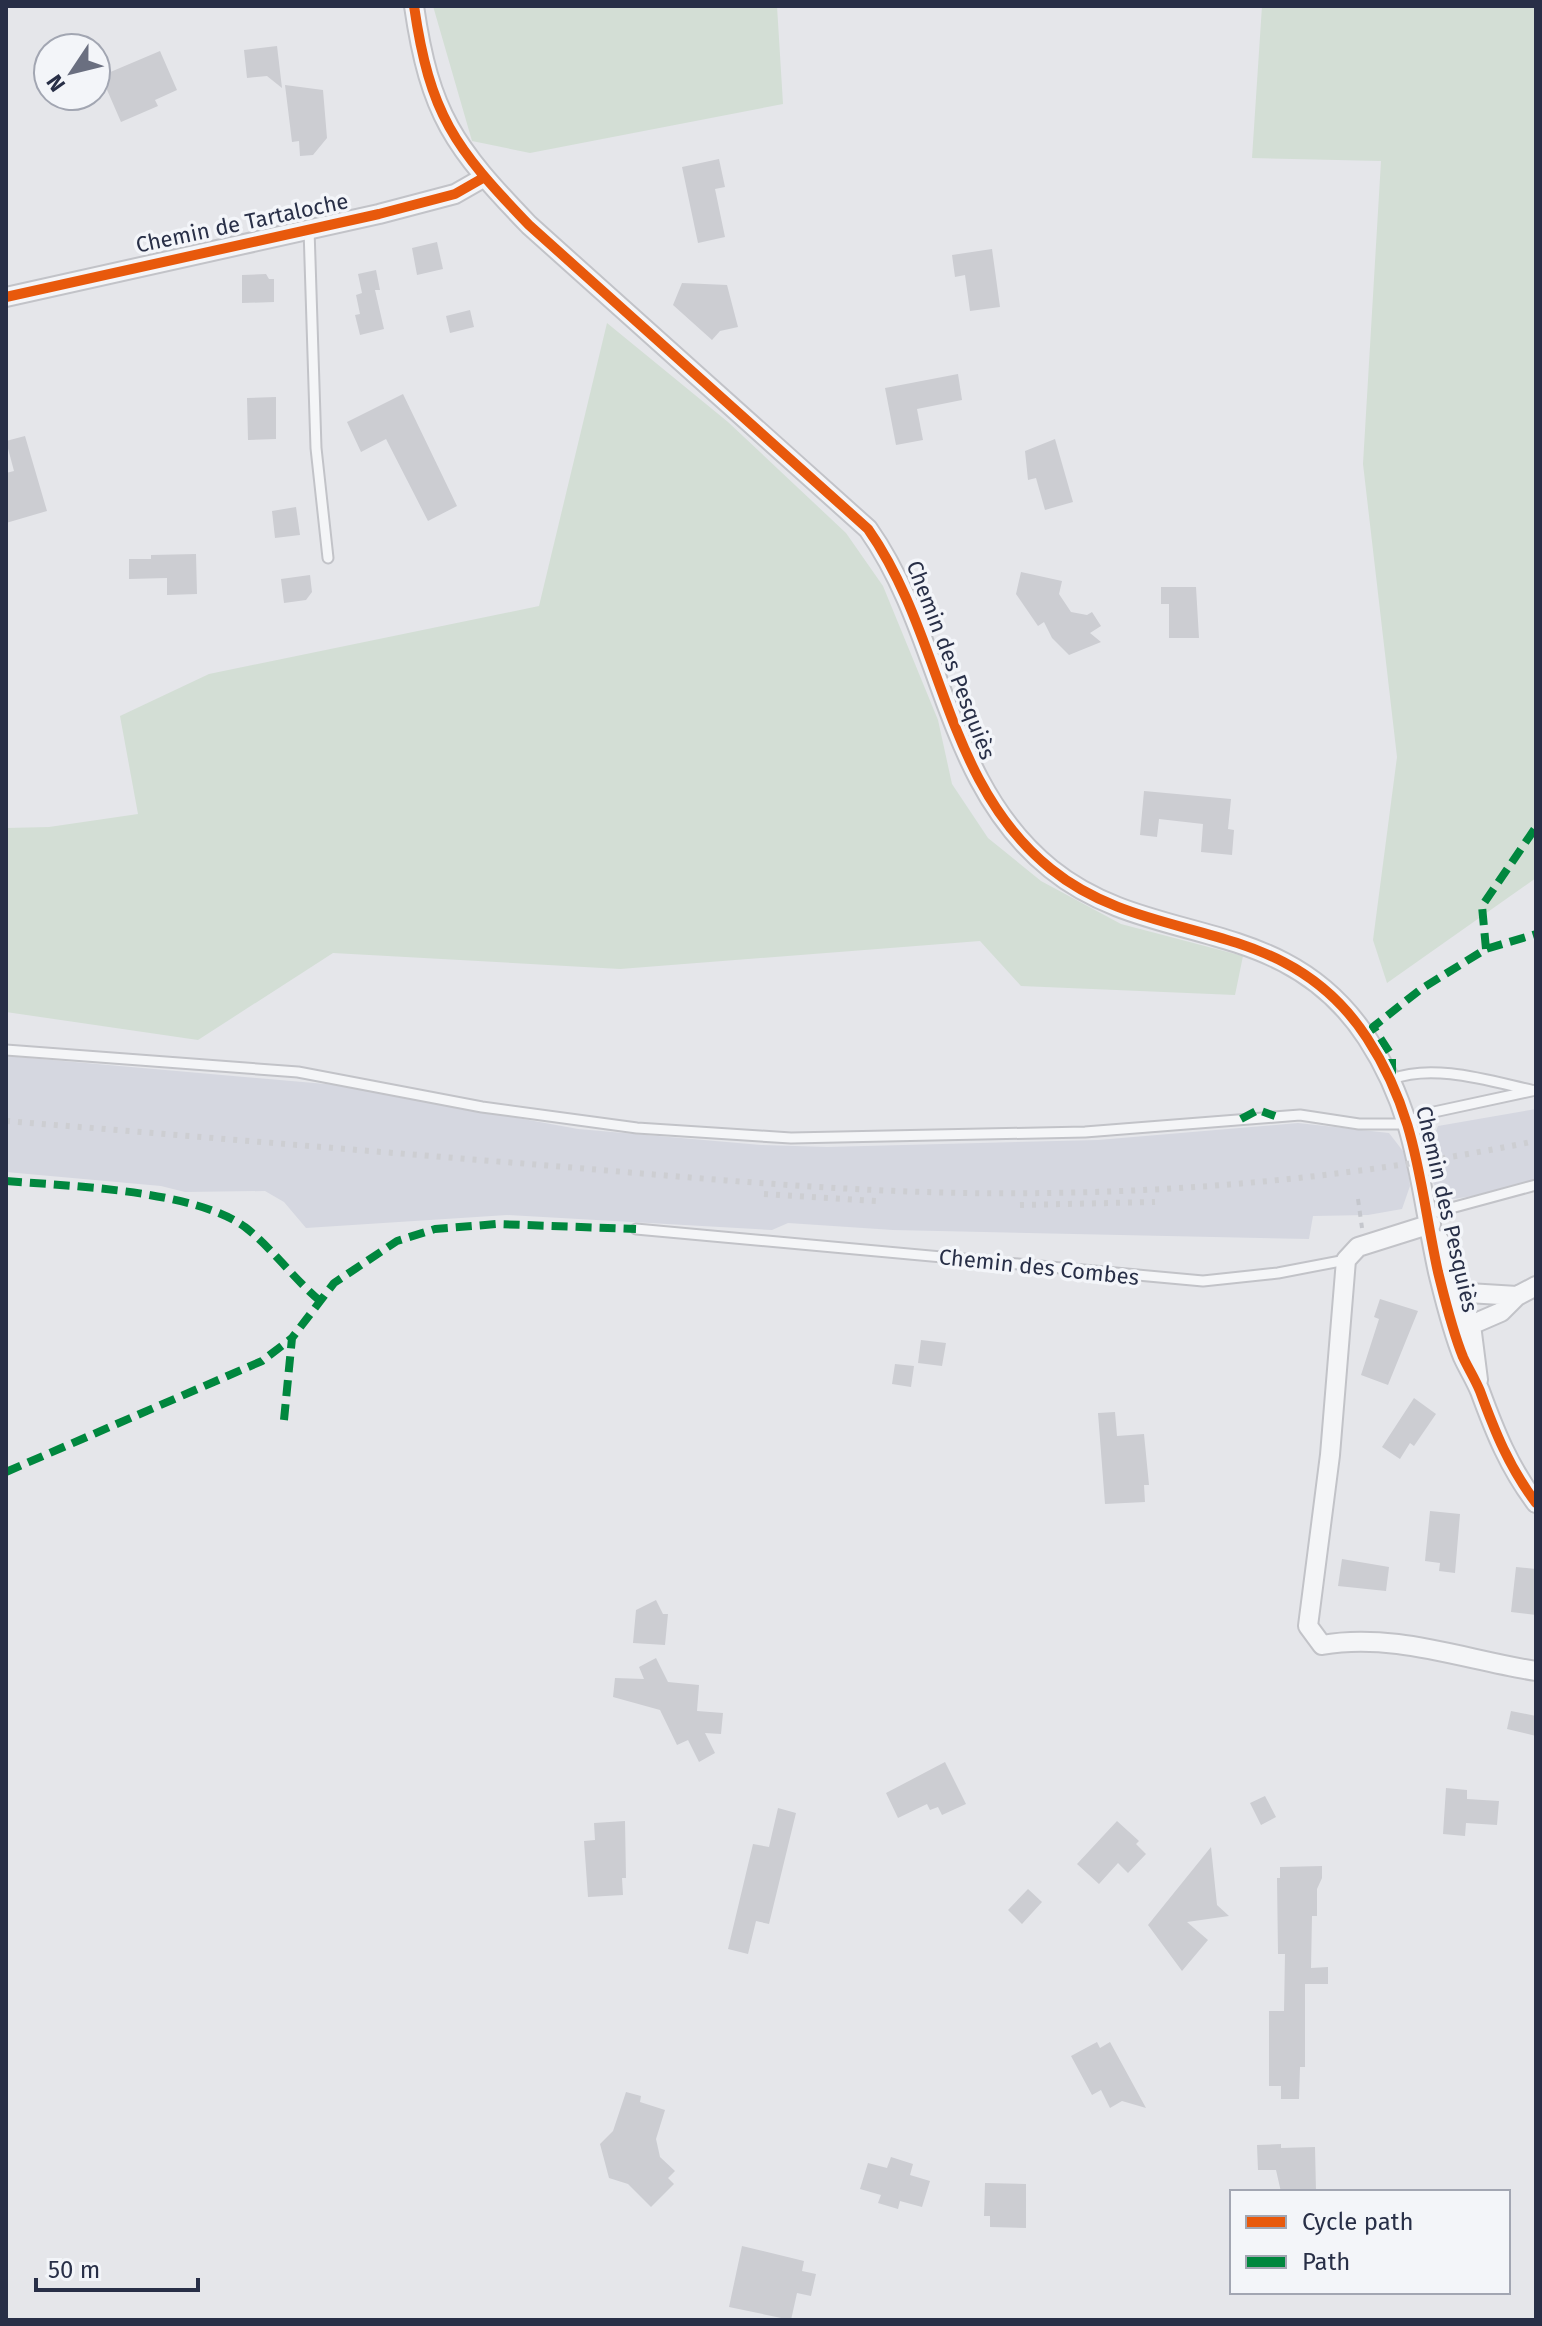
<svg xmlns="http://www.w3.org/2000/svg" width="1542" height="2326" font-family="'Fira Sans',sans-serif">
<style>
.built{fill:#d5d7e0}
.green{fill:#d3ded5}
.building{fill:#cccdd2}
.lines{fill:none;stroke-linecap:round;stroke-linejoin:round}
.service-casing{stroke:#c2c3c8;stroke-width:13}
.minor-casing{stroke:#c2c3c8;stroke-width:22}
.path{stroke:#c5c7cd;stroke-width:4;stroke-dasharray:6 6;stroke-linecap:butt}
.service{stroke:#f4f5f7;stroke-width:9}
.minor{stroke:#f4f5f7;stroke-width:18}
.rail{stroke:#cdced2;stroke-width:6;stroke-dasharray:4 8;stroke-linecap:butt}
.quiet{stroke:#00873e;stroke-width:8;stroke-dasharray:16 8;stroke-linecap:butt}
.cycleway-casing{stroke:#f3f5f9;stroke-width:15}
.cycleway{stroke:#e8590c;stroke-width:10}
.labels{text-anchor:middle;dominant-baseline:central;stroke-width:7;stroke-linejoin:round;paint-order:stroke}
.street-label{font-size:22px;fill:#282f47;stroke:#f3f5f9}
</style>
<rect width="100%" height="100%" fill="#e5e6ea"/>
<!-- built -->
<path class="built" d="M6,1056L337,1085L578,1129L761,1145L827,1147L1098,1140L1298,1123L1389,1133L1406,1155L1410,1186L1402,1209L1368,1215L1313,1216L1309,1239L893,1230L788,1223L772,1230L507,1215L306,1228L284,1202L265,1191L185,1192L161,1186L6,1172Z
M1536,1109V1180L1479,1195L1447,1200L1433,1183L1428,1151L1438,1126Z"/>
<!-- green -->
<path class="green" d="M433,6H777L783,104L530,153L472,141Z
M1262,6H1536V878L1387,983L1373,940L1397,757L1363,464L1381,161L1252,158Z
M607,323L728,422L846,533L883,586L938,720L952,784L988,838L1041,881L1121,924L1243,956L1235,995L1021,986L980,941L620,969L333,953L198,1040L6,1012V828L49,827L138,814L120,716L209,674L539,606Z"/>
<!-- building -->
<path class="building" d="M277,46L282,88L267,76L247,78L244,50Z
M160,51L177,90L155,100L158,106L121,122L101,76Z
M285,85L323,90L327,138L313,155L300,156L299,141L292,142Z
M719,159L725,187L715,189L725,237L698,243L682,167Z
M437,242L443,269L417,275L412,248Z
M992,249L1000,307L970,311L965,275L955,277L952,255Z
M376,270L380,290H375L384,329L360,335L355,315L360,314L356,295L362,293L358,274Z
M266,274L269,279H274V302L242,303V275Z
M682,283L727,285L738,327L720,331L712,340L673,305Z
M470,310L474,327L450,333L446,316Z
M958,374L962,400L917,409L923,440L896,445L885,388Z
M403,394L457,506L428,521L386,439L361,452L347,422Z
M276,397V439L248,440L247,398Z
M25,436L47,511L6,523V473L14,471L6,441Z
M1055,439L1073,502L1045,510L1036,478L1028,480L1025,451Z
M296,507L300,535L275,538L272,511Z
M196,554L197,594L167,595V578L129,579V559H151V555Z
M1021,572L1062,581L1059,594L1071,612L1087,615L1092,612L1101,626L1090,633L1101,642L1069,655L1052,638L1044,622L1038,626L1016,594Z
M310,575L312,592L306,600L284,603L281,579Z
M1161,587H1196L1199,638H1169V604H1161Z
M1144,791L1231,799L1228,829L1234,830L1232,855L1201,852L1203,824L1159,819L1157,837L1140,835Z
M1380,1299L1418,1311L1388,1385L1361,1375L1379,1319L1374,1317Z
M921,1340L946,1343L942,1366L918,1363Z
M895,1364L914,1366L911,1387L892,1384Z
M1414,1398L1436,1414L1414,1446L1410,1443L1400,1459L1382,1447Z
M1115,1412L1117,1436L1144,1434L1149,1485H1144L1145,1502L1105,1504L1098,1413Z
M1430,1511L1460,1514L1455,1573L1439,1571L1440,1563L1425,1561Z
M1342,1559L1389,1567L1386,1591L1338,1586Z
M1516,1567L1536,1569V1615L1511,1612Z
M656,1600L663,1614H668L665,1645L633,1643L636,1610Z
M656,1658L668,1682L699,1685L697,1711L723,1713L721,1734L705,1733L715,1753L699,1762L688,1740L677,1745L660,1710L613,1697L615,1678L644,1679L639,1667Z
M1511,1711L1536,1716V1736L1507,1729Z
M945,1762L966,1804L942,1815L938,1807L930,1810L927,1804L898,1818L886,1793Z
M1446,1788L1467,1790V1799L1499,1801L1497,1825L1466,1823L1465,1836L1443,1834Z
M1265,1796L1276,1817L1261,1825L1250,1803Z
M778,1808L796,1813L769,1924L756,1921L748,1954L728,1949L753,1844L769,1847Z
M625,1821L626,1878H622L623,1895L588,1897L584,1841L595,1840L594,1823Z
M1117,1821L1139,1841L1136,1844L1146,1854L1128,1873L1118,1863L1099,1884L1077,1864Z
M1211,1847L1217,1905L1229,1916L1187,1922L1208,1940L1182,1971L1148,1925Z
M1322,1866V1878L1317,1889V1916H1312L1311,1968L1328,1967V1984H1305V2067H1300L1299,2099H1281V2086H1269V2011H1284L1285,1954H1278L1277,1878H1280V1867Z
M1028,1889L1042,1902L1022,1924L1008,1910Z
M1097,2042L1100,2048L1110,2042L1146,2108L1122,2101L1110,2108L1101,2090L1092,2095L1071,2056Z
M626,2092L641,2096L640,2102L665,2110L656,2139L660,2157L675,2171L668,2178L674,2184L651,2207L628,2184L609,2178L600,2144L613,2131Z
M1281,2144V2148L1315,2147L1316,2192H1281L1276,2170H1258L1257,2145Z
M891,2157L913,2164L910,2175L930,2181L922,2207L900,2201L898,2209L878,2203L881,2195L860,2189L868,2163L887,2168Z
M985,2183L1026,2184V2228L990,2227V2216H984Z
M742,2246L804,2261L802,2271L816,2274L811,2296L797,2293L791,2320L729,2307Z"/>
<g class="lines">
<!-- service casing -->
<g class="service-casing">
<path id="service" d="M309,229L316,448L328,558
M6,1050L298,1072L482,1107L637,1128L791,1138L1085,1132L1300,1115L1359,1124H1398L1434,1112L1536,1090
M1392,1079C1433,1063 1490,1081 1531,1090
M1429,1214L1536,1185
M636,1229L1203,1281L1278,1273L1346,1260"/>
</g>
<!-- minor casing -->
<g class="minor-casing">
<path id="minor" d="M414,6C430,115 454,147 529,225L868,529C944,637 943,782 1051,869C1151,950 1284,911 1367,1038C1418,1116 1419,1185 1438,1272C1445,1300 1452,1330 1463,1357C1468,1368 1475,1379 1480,1391C1495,1432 1509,1467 1536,1503
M6,297L379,214L455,194L483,178
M1431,1224L1358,1247L1346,1260L1330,1455L1308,1626L1322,1645C1393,1632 1465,1660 1536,1671
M1439,1240L1471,1325L1478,1380
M1517,1296L1468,1293L1462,1296L1450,1316L1471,1325L1501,1312L1517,1296L1536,1286"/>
</g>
<!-- path -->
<path class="path" d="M1358,1199L1362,1228"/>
<!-- service -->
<use href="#service" class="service"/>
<!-- minor -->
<use href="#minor" class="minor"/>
<!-- rail -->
<path class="rail" d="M6,1121C180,1135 355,1150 529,1164C701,1178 873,1196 1045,1193C1211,1191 1374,1174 1536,1141
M764,1194L876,1201
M1020,1205L1155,1202"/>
<!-- quiet -->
<path class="quiet" d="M1486,949L1482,906L1536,827
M1392,1075V1056L1373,1027L1421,989L1486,949L1536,934
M1241,1119L1258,1110L1275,1116
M6,1181C69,1186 194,1190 245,1227C272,1248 293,1278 319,1300
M284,1420L292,1338L334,1283L397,1241L435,1229L497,1224L636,1229
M6,1472L262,1361L292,1338"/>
<!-- cycleway casing -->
<g class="cycleway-casing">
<path id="cycleway" d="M414,6C430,115 454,147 529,225L868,529C944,637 943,782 1051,869C1151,950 1284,911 1367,1038C1418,1116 1419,1185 1438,1272C1445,1300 1452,1330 1463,1357C1468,1368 1475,1379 1480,1391C1495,1432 1509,1467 1536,1503
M6,297L379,214L455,194L483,178"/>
</g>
<!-- cycleway -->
<use href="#cycleway" class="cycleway"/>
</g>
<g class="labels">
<!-- street labels -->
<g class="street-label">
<text transform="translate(242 223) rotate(-12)">Chemin de Tartaloche</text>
<text transform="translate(951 660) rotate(69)">Chemin des Pesquiès</text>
<text transform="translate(1447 1209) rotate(77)">Chemin des Pesquiès</text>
<text transform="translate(1039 1267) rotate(6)">Chemin des Combes</text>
</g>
</g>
<!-- border -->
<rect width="1542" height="2326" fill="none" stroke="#282f47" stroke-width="16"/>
<!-- legend -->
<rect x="1230" y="2190" width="280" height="104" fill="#f3f5f9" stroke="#a2a6b2" stroke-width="2"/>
<rect x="1246" y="2216" width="40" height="12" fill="#e8590c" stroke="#a2a6b2" stroke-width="2"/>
<text x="1302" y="2230" font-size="24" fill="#282f47">Cycle path</text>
<rect x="1246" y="2256" width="40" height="12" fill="#00873e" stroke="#a2a6b2" stroke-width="2"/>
<text x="1302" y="2270" font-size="24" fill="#282f47">Path</text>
<!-- north arrow -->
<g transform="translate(72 72) rotate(235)"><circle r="38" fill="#f3f5f9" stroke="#a2a6b2" stroke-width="2"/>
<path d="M0-6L14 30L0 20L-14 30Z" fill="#6a6f80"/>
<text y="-12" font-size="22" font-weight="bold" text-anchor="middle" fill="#282f47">N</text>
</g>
<!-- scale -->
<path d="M36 2278v12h162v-12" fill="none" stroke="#282f47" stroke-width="4"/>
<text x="48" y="2278" font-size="24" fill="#282f47" stroke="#f3f5f9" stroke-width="6" paint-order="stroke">50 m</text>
</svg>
